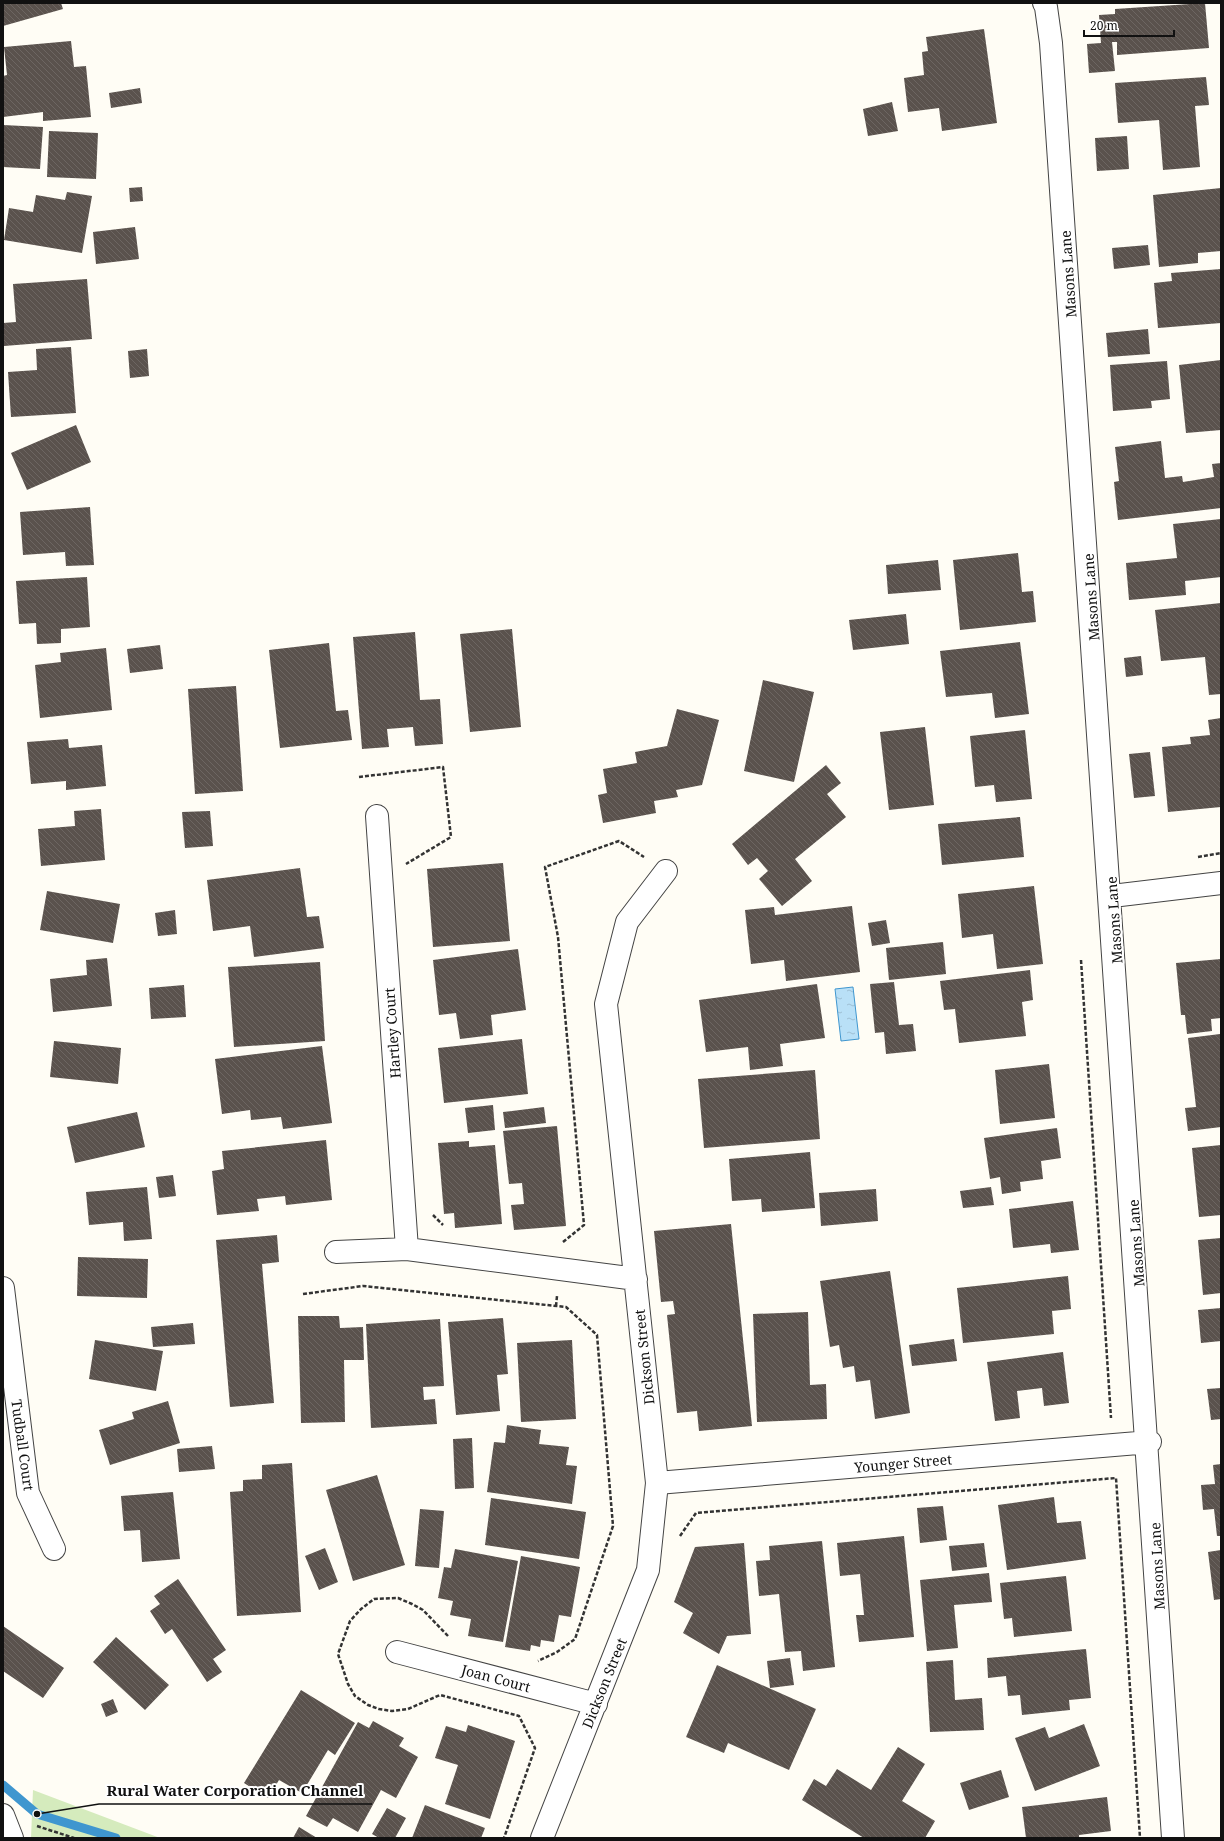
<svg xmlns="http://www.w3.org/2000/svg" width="1224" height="1841" font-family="'Noto Serif',serif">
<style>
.grass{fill:#d5ebbd}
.water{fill:url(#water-ripples);stroke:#3f96cf}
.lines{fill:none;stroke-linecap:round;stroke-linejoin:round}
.stream{stroke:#3f96cf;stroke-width:9}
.building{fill:url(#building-back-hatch)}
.minor-casing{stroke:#444;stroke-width:24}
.path{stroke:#333;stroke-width:2.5;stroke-dasharray:4 2;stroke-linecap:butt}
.minor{stroke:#fff;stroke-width:22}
.labels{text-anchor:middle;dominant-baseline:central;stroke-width:4;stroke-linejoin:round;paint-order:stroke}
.street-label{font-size:14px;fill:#111;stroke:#fff}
.leader{fill:none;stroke:#111;stroke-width:1.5}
.callout-dot{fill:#111;stroke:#fff;stroke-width:1.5}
.callout-label{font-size:15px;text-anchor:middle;font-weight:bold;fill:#111;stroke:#fff;stroke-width:4;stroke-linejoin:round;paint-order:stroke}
</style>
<defs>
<pattern id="water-ripples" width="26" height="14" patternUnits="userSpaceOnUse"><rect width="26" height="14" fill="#b9e0f7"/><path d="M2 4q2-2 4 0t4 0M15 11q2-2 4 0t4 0" fill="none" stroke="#9ebfd3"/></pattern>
<pattern id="building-back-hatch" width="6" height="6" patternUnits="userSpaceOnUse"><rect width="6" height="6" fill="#5a524d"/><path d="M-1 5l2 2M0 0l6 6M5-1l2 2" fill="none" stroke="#6d6662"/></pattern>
</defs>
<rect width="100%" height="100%" fill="#fffdf5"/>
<!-- grass -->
<path class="grass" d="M33,1790L160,1838H31Z"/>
<!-- water -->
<path class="water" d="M853,987L859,1039L841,1041L835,989Z"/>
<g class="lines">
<!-- stream -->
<path class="stream" d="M3,1785L37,1814L116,1838"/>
</g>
<!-- building -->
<path class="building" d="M3,3H61L63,9L3,26Z
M1205,3L1209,48L1117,55V42H1112L1115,71L1089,73L1087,44L1101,43L1099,15L1115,14V9Z
M984,29L997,123L942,131L939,108L908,112L904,78L924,75L922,52L928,51L926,37Z
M71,41L74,67L86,66L91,117L43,121V112L3,117V76L7,75L4,47Z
M1206,77L1209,105L1195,106L1200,167L1163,170L1159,120L1118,123L1115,83Z
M140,88L142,103L111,108L109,93Z
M892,102L898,131L868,136L863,109Z
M3,125L43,127L40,169L3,167Z
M49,131L98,133L96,179L47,177Z
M1127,136L1129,169L1097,171L1095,138Z
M142,187L143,201L130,202L129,188Z
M1221,188V251L1198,253V263L1159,267L1153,195Z
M67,192L92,196L82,253L4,240L9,208L33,212L36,195L65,200Z
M135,227L139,259L96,264L93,232Z
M1148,245L1150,265L1114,269L1112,248Z
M1221,269V323L1158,328L1154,283L1172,281L1171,273Z
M87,279L92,339L4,346L3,323L16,322L13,284Z
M1148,329L1150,354L1108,357L1106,333Z
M71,347L76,413L11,417L8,372L37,370L36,349Z
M147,349L149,376L130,378L128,351Z
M1221,360V430L1186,433L1179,365Z
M1167,361L1170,399L1151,401L1152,408L1113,411L1110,365Z
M76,425L91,462L27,490L11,453Z
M1161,441L1165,478L1182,476L1183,482L1214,477L1212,464L1221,463V508L1118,520L1114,482L1119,481L1115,447Z
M90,507L94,565L66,566L65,552L23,555L20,512Z
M1221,519V577L1185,581L1186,595L1129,600L1126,563L1177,558L1173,524Z
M1018,553L1022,592L1033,591L1036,622L960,630L953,560Z
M938,560L941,590L888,594L886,565Z
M87,577L90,627L61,629V643L37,644L36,623L19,624L16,581Z
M1221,603V694L1209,695L1205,657L1161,661L1155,610Z
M906,614L909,644L853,650L849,620Z
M512,629L521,727L470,732L460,634Z
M415,632L420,700L440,699L443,744L415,746L413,727L387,729L389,747L362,749L353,637Z
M1020,642L1029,714L995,718L992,693L946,697L940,651Z
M329,643L336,711L348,710L352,740L280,748L269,650Z
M160,645L163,669L130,673L127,649Z
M106,648L112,710L40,718L35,665L61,662L60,653Z
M1141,656L1143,675L1126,677L1124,658Z
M763,680L814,692L794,782L744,771Z
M236,686L243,791L195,794L188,689Z
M677,709L719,720L702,785L676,790L678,797L654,801L656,813L603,823L598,795L607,793L603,769L637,763L635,752L667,746Z
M1221,718V807L1168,812L1162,747L1191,744L1190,737L1210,735L1208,720Z
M925,727L934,805L889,810L880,732Z
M1025,730L1032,799L996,802L994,785L975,787L970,736Z
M68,739L69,748L102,745L106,786L66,790V781L31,784L27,742Z
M1150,752L1155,796L1134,798L1129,754Z
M826,765L841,783L827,794L846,817L795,859L812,881L782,906L759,879L768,871L757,858L748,865L732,844Z
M101,809L105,860L41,866L38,829L75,826L74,811Z
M210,811L213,846L185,848L182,812Z
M1020,817L1024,857L942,865L938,824Z
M503,863L510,941L433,947L427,869Z
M300,868L307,917L319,916L324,948L254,957L250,926L213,931L207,880Z
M1034,886L1043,964L997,969L993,934L962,938L958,894Z
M47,891L120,904L113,943L40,930Z
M852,906L860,972L786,981L784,960L751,964L745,910L774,907L775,915Z
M175,910L177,934L158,936L155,913Z
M886,920L890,943L872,946L868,923Z
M943,942L946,974L889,980L886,948Z
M518,949L526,1010L491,1015L493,1035L460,1039L456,1013L439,1015L433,960Z
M107,958L112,1006L53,1012L50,979L87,975L86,960Z
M1221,959V1018L1211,1019L1212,1031L1187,1034L1185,1015H1181L1176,963Z
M320,962L325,1041L234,1047L228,967Z
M1030,970L1033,1000L1022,1002L1026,1036L959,1043L955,1009L944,1010L940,981Z
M894,982L899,1025L913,1024L916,1051L886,1054L884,1032L875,1033L870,984Z
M817,984L825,1038L780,1044L783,1066L750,1070L748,1047L706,1052L699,1000Z
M184,985L186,1017L151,1019L149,988Z
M1220,1034L1221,1127L1188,1131L1185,1108L1196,1107L1188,1038Z
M522,1039L528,1094L444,1103L438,1048Z
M54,1041L121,1048L118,1084L50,1077Z
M322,1046L332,1123L283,1129L281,1117L251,1120L250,1110L222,1114L215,1059Z
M1049,1064L1055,1118L1000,1124L995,1070Z
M815,1070L820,1139L704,1148L698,1079Z
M493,1105L495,1130L468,1133L465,1108Z
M544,1107L546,1123L505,1128L503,1112Z
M137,1112L145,1147L75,1163L67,1127Z
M557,1126L566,1226L514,1230L511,1205L524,1204L522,1183L509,1184L503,1131Z
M1057,1128L1061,1158L1041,1161L1043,1179L1020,1182L1021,1191L1002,1194L1000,1177L990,1179L984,1138Z
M326,1140L332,1200L286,1205L285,1196L257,1199L259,1211L217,1215L212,1171L224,1169L222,1151Z
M469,1141V1147L495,1145L502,1224L455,1228L454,1213L444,1214L438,1143Z
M1221,1145V1215L1199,1217L1192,1148Z
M810,1152L815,1208L762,1212L761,1199L732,1201L729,1159Z
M173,1175L176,1196L159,1198L156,1177Z
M147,1187L152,1239L124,1241L123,1222L89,1225L86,1192Z
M991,1187L994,1205L963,1208L960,1191Z
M876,1189L878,1221L821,1226L819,1193Z
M1073,1201L1079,1250L1051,1253L1050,1244L1013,1248L1009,1209Z
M731,1224L752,1426L699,1431L697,1411L677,1413L667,1315L675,1314L673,1301L661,1302L654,1231Z
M277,1235L279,1262L262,1264L274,1403L230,1407L216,1240Z
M1221,1238V1293L1203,1295L1198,1240Z
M78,1257L148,1259L147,1298L77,1296Z
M890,1271L910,1413L875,1419L870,1380L856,1382L854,1366L843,1368L839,1345L830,1347L820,1281Z
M1068,1276L1071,1309L1052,1311L1054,1334L963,1343L957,1288Z
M1221,1308V1341L1201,1343L1198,1310Z
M808,1312L810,1385L826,1384L827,1419L757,1422L753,1314Z
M298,1316H339L340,1328L363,1327L364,1360H344L345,1422L301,1423Z
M503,1318L508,1374L497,1375L500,1411L456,1415L448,1322Z
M440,1319L444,1386L423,1387L424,1400L435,1399L437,1424L371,1428L366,1324Z
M193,1323L195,1344L153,1347L151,1327Z
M954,1339L957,1361L912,1366L909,1345Z
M95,1340L163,1351L156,1391L89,1379Z
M572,1340L576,1419L521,1422L517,1343Z
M1063,1352L1069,1403L1044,1406L1042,1388L1017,1391L1020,1418L995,1421L987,1362Z
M1221,1388V1419L1211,1420L1207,1389Z
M168,1401L180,1443L110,1465L99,1430L134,1419L132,1412Z
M507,1425L541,1430L539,1444L569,1447L566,1465L577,1466L572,1504L487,1492L494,1442L505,1443Z
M472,1438L474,1488L455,1489L453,1439Z
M212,1446L215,1469L179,1472L177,1449Z
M292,1463L301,1612L237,1616L230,1492L243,1491V1480L262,1479V1465Z
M1221,1464V1536H1217L1214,1509L1203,1510L1201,1485L1215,1484L1213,1465Z
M377,1475L405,1565L353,1581L326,1490Z
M173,1492L180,1559L142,1562L140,1530L124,1531L121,1496Z
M1054,1497L1057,1523L1081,1521L1086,1559L1007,1570L998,1505Z
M491,1498L586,1512L579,1559L485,1545Z
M943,1506L947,1540L920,1543L917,1508Z
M420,1509L444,1511L439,1568L415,1566Z
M904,1536L914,1637L859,1642L856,1615H864L860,1574L840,1576L837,1543Z
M822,1541L835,1667L803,1671L801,1651L785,1652L779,1594L759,1596L756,1561L770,1560L769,1546Z
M744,1543L751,1634L727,1636L719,1654L683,1633L693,1613L674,1602L695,1547Z
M984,1543L987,1567L952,1571L949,1546Z
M325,1548L338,1582L319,1590L305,1556Z
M455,1549L518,1561L503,1642L468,1636L471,1619L450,1615L453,1601L438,1598L444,1567L451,1568Z
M1221,1550V1599L1214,1600L1208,1552Z
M521,1556L580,1567L571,1617L559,1615L554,1642L541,1640L540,1647L531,1645L530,1651L505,1647Z
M989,1573L992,1602L954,1605L958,1648L927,1651L920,1580Z
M1066,1576L1072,1631L1014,1637L1012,1618L1004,1619L1000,1583Z
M178,1579L226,1650L213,1659L222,1672L207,1682L172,1629L165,1634L150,1611L160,1604L154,1596Z
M3,1626L64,1668L43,1698L3,1671Z
M116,1637L169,1685L145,1710L93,1662Z
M1086,1649L1091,1698L1069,1700L1070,1710L1022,1715L1020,1695L1008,1696L1006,1676L988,1678L987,1658Z
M790,1658L794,1685L770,1688L767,1661Z
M953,1660L955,1700L982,1698L984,1730L930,1732L926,1662Z
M717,1665L816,1709L789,1770L728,1743L724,1753L686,1737Z
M301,1690L355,1723L335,1755L328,1750L302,1793L279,1780L268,1798L244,1783Z
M113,1699L118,1712L106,1717L101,1704Z
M373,1721L404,1738L399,1746L418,1757L396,1798L381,1790L358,1832L333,1818L327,1827L306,1816L358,1722L369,1728Z
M1084,1724L1100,1766L1035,1791L1015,1738L1045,1727L1049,1738Z
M468,1725L515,1741L490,1819L445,1804L458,1765L435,1758L446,1726L466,1732Z
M898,1747L925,1764L902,1801L935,1821L925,1838H864L802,1800L814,1779L826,1786L837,1769L871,1790Z
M1001,1770L1009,1797L969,1810L960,1783Z
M1107,1797L1111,1831L1079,1835V1838H1026L1022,1807Z
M425,1805L485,1828L481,1838H412Z
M387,1808L406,1818L395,1838H379L372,1834Z
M299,1827L317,1838H293Z"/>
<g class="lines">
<!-- minor casing -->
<g class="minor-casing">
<path id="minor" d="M1044,3L1046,7L1051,43C1094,641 1137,1239 1173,1838
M377,816L407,1249
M1112,896L1221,883
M336,1252L407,1249L636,1279
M3,1288L28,1493L54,1549
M657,1483L1150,1442
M397,1652L596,1704
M3,1815L12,1838
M542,1838L648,1570L657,1483L606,1004L627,922L666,871"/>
</g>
<!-- path -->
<path class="path" d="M359,777L443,767L451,837L406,864
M1198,857L1221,853
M1081,960L1111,1418
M433,1215L443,1225
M563,1242L584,1225L558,937L545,867L619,841L644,857
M303,1294L363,1286L566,1307L597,1335L613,1526L575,1639L557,1652L538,1661
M556,1306L557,1296
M680,1536L696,1513L1116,1478L1140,1838
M448,1636L423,1610L412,1604L398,1598L374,1599L361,1609L350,1621L338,1654L348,1684L355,1696L368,1705L379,1709L392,1711L408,1709L440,1695L519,1716L535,1748L504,1838
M37,1826L74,1838"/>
<!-- minor -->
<use href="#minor" class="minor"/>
</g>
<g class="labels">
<!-- street labels -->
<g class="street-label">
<text transform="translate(1068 274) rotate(-94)">Masons Lane</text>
<text transform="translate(1091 597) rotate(-94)">Masons Lane</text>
<text transform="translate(1114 920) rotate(-94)">Masons Lane</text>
<text transform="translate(392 1033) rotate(-94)">Hartley Court</text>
<text transform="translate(1136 1243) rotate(-94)">Masons Lane</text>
<text transform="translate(644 1357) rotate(-96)">Dickson Street</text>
<text transform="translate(23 1445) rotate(82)">Tudball Court</text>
<text transform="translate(903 1463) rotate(-5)">Younger Street</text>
<text transform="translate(1157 1566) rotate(-93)">Masons Lane</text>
<text transform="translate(496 1678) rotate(15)">Joan Court</text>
<text transform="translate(604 1683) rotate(-68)">Dickson Street</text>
</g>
</g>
<!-- callouts -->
<path class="leader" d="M37 1814L99 1804H372"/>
<circle class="callout-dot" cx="37" cy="1814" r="4"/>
<g class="callout-label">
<text x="235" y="1796">Rural Water Corporation Channel</text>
</g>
<!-- border -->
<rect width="1224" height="1841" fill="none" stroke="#111111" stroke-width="8"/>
<!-- scale -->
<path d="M1084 30v6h90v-6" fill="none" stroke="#111111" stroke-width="2"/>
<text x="1090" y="30" font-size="12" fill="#111111" stroke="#ffffff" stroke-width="3" paint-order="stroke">20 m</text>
</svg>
